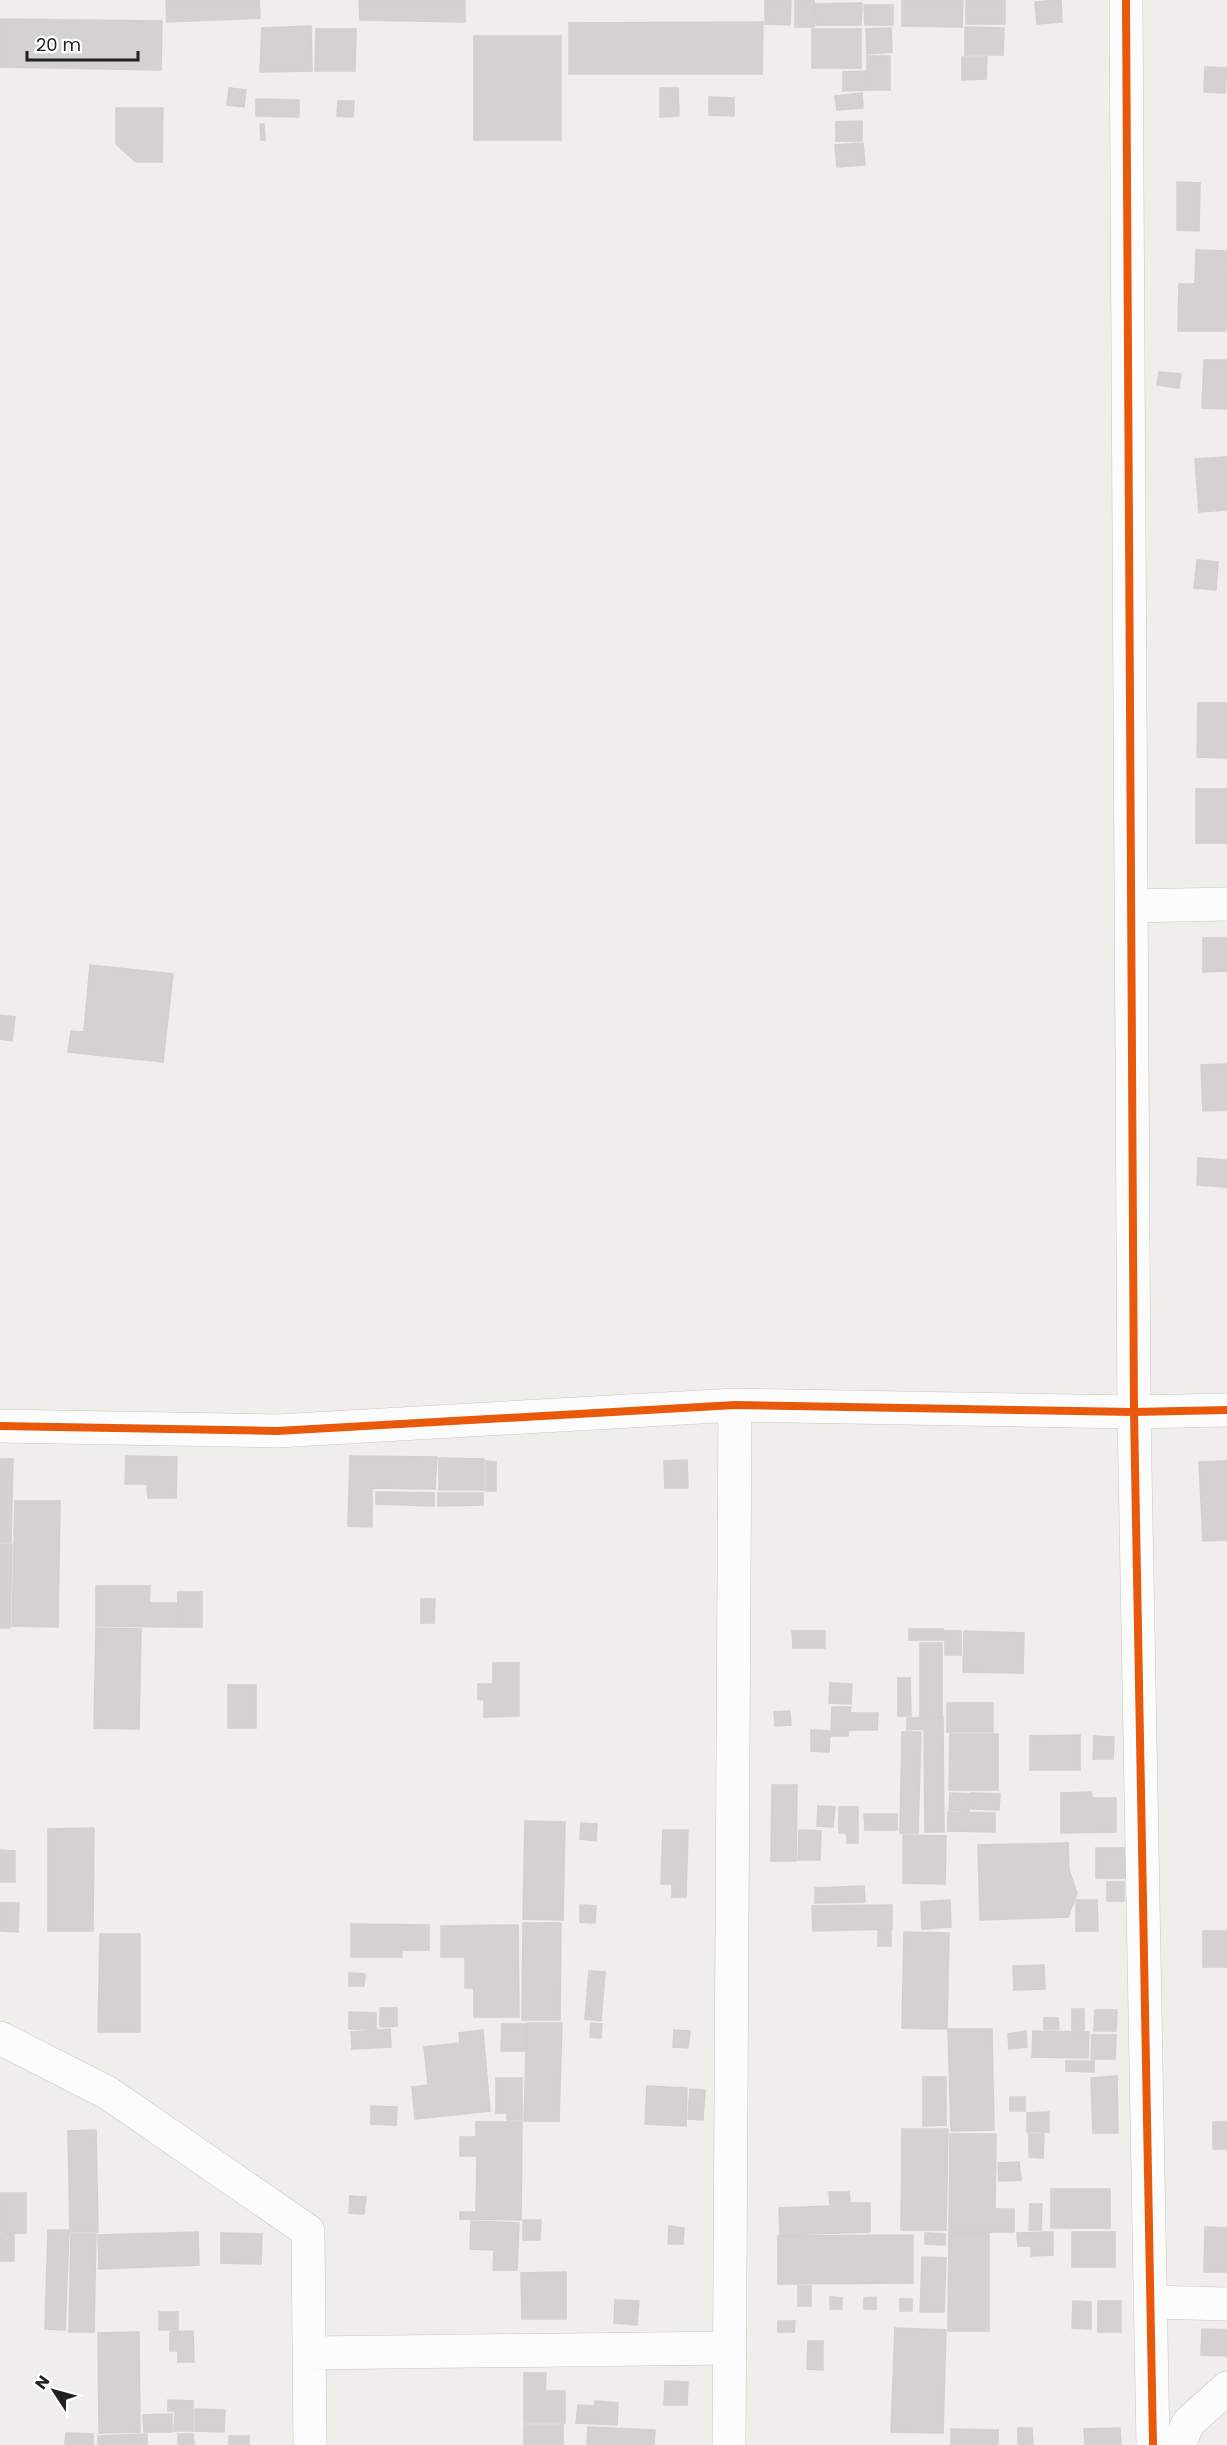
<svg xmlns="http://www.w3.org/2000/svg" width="1227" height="2445" font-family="Poppins,sans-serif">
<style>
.building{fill:#d4d2d0;stroke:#d2d0cc;stroke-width:1.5}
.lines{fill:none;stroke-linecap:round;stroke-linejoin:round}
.minor-casing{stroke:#c6c6c4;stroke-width:34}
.minor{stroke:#fdfcfc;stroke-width:33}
.cycleway-casing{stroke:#fff;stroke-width:11}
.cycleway{stroke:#e8590c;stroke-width:8}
</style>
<rect width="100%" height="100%" fill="#efeeeb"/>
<!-- building -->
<path class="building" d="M166,0H259L260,18L167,22Z
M359,0H465V22L360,20Z
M765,0H791L790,25L765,24Z
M795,0H814V27H795Z
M902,0H963L962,27L902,26Z
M966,0H1005V24H966Z
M1061,0L1062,22L1037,24L1035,2Z
M862,3L861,25H816L815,4Z
M864,5H893V25H865Z
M0,19L162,21L161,70L0,67Z
M763,22L762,74H569V23Z
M311,26L312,71L260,72L262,28Z
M965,27L1004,28L1003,55H965Z
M891,28L892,52L867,54L866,29Z
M316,29H356L355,71H315Z
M812,29H861V68H812Z
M474,36H561V140H474Z
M867,56H890V90H867Z
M962,57H987L986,79L962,80Z
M1205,67L1227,68L1225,93L1204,92Z
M866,71V90L843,91V72Z
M229,88L246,90L244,107L227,105Z
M660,88H678L679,116L660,117Z
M862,93L863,108L837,110L835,96Z
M709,97L734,98V116L709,115Z
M256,99L299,100V117L256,116Z
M338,101H354L353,117L337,116Z
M116,108H163L162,162H136L116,144Z
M862,121V141H836V122Z
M260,124H264L265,140H261Z
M863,143L865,165L837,167L835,145Z
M1177,182L1200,183L1199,231L1177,230Z
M1196,250L1227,251L1226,331H1178L1179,284H1195Z
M1204,360H1227V409L1202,408Z
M1159,372L1181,374L1179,388L1157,385Z
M1227,457V510L1199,512L1195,459Z
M1197,560L1218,562L1216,590L1194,588Z
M1198,703H1227V758L1197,757Z
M1196,789H1227V843H1196Z
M1203,938H1227V971L1203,972Z
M90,965L173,974L163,1062L68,1052L71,1031L84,1032Z
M0,1015L15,1017L12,1041L0,1039Z
M1227,1064V1110L1203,1111L1201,1065Z
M1198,1158L1227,1160V1187L1197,1185Z
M126,1456L177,1457L176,1498H148L147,1484H125Z
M350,1456L437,1457L435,1489L372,1488V1527L348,1526Z
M439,1458L484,1459V1490H439Z
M0,1459H13L11,1542H0Z
M687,1460L688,1488H665L664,1461Z
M486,1461L496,1462V1491H486Z
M1227,1461V1540L1203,1541L1199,1462Z
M376,1492L434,1493V1506L376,1504Z
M438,1493H483V1505L438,1506Z
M15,1501H60L58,1627L12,1626Z
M0,1544H12L10,1628H0Z
M96,1586H150L149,1603H177V1627L96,1626Z
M178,1592H202V1627H177Z
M421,1599H435L434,1623H421Z
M96,1628L141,1629L139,1729L94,1728Z
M909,1629H943L944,1640H909Z
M792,1631H825V1648H793Z
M945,1631H961V1655H945Z
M964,1631L1024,1633L1023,1673L963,1672Z
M920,1643H942V1716L920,1717Z
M493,1663H519V1716L484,1717V1700L478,1699V1684H493Z
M898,1678H910L911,1716H898Z
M830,1683L852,1684L851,1704L829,1703Z
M228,1685H256V1728H228Z
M947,1703H993V1732H947Z
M832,1707H851L850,1713H878L877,1730H848V1736H831Z
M790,1711L791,1725L775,1726L774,1712Z
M943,1717L944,1832H925L924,1729L907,1730V1718Z
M811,1730L830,1731L829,1752L811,1751Z
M902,1732H921L918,1833H900Z
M950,1734H998V1790H949Z
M1080,1735V1770H1030V1736Z
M1094,1736L1114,1737L1113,1759H1093Z
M772,1785H797L796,1861H771Z
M1091,1792L1092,1798H1116V1832L1061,1833V1793Z
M950,1793L971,1794L969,1811L949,1810Z
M971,1793L1000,1794L999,1810L971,1809Z
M818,1806L835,1807L833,1827L817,1826Z
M839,1807H858V1843H847V1833H839Z
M948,1812L995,1813V1832L948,1831Z
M864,1814H897V1830H865Z
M525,1821L565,1822L563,1920L523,1919Z
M581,1823L597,1824L596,1841L580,1839Z
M94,1828L93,1931H48V1829Z
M663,1830H688L686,1897H672V1884H661Z
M799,1830L821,1831L820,1860H798Z
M903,1835L946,1836L945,1884L903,1883Z
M1068,1843L1069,1870L1077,1893L1068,1917L980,1920L978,1845Z
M1096,1848H1125V1878H1096Z
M0,1850L15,1851V1882H0Z
M1107,1882H1124V1901H1107Z
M864,1886L865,1902L815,1903V1888Z
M950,1900L951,1927L922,1929L921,1902Z
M1076,1900H1097L1098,1931H1076Z
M0,1903H19L18,1932L0,1931Z
M580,1905L596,1906L595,1923L580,1922Z
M892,1905V1929L813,1931L812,1906Z
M523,1923H561L560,2020H522Z
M351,1924L429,1925V1950H402V1957H351Z
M518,1925L519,2017H474V1988H465V1957H441V1926Z
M878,1930H891V1946H878Z
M1203,1931H1227V1967H1203Z
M904,1932L949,1933L947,2029L902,2028Z
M100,1934H140V2032H98Z
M1044,1965L1045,1989L1014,1990L1013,1966Z
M589,1971L605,1972L601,2021L585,2019Z
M349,1973L365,1974L364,1986H349Z
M380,2008H397V2026L380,2027Z
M1072,2009H1084V2030H1072Z
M1095,2010H1117L1116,2031H1094Z
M349,2012L376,2013V2029H349Z
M1044,2018H1058L1059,2029H1044Z
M527,2023H562L559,2121H524Z
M591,2023L602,2024L601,2038L590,2037Z
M502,2024H526L525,2051H501Z
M390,2029L391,2047L352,2049L351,2032Z
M948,2029H992L994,2130L951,2131Z
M483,2030L490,2111L415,2119L412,2087L428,2085L424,2047L460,2043L459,2033Z
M674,2030L690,2031L688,2048L673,2047Z
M1026,2031L1027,2047L1009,2049L1008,2034Z
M1033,2031L1089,2032L1088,2058L1032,2057Z
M1092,2035H1116L1115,2059H1091Z
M1066,2061H1094V2072L1066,2071Z
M1117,2076L1118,2133H1093L1091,2078Z
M923,2077H946V2125L923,2126Z
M496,2078H522V2120H507V2113H496Z
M647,2086L687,2088L686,2126L645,2124Z
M690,2089L705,2090L703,2120L688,2119Z
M1010,2097H1025V2111H1010Z
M371,2106L397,2107L396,2125L371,2124Z
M1049,2112V2132H1027V2113Z
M476,2122H522L521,2220L460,2219V2212H476L477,2156H460V2137H476Z
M1213,2122H1227V2149H1213Z
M902,2129H948L946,2230H901Z
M96,2130L98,2232H70L68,2131Z
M950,2134H996L995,2209H1014V2232H949Z
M1029,2134H1044L1043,2158L1029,2157Z
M1019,2162L1021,2180L999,2181L998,2163Z
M1051,2189H1110V2228H1051Z
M829,2192H849L850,2203H870V2232L780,2235L779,2208L830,2206Z
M0,2193H26V2233H0Z
M350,2196L366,2197L364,2214L349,2213Z
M1030,2204H1042L1041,2230H1029Z
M523,2220H541L540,2240H523Z
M471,2221L519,2223L517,2270H493L494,2250L470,2249Z
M669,2226L684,2228L683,2244H668Z
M1205,2227L1227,2228V2272H1204Z
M48,2230H69L65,2330L45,2329Z
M198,2232L199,2265L99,2269L98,2235Z
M1053,2232V2255L1031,2256V2246H1018L1017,2233Z
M1072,2232H1115V2267H1072Z
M221,2233L262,2234L261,2264L221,2263Z
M925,2233L945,2234V2245L925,2244Z
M949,2233H989V2331H948Z
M14,2234V2261H0V2235Z
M71,2234H96L94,2332H69Z
M913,2235V2283L778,2284V2236Z
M922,2257L946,2258L944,2312H920Z
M566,2272V2319H522L521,2273Z
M798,2286H811V2306H798Z
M830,2297L842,2298V2309H830Z
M876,2297V2309H864V2298Z
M900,2299H912V2311H900Z
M615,2300L639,2301L637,2325L614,2323Z
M1073,2301L1091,2302V2329L1072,2328Z
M1098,2301H1121V2332H1098Z
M159,2312H178V2330H159Z
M778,2321H795L794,2332H778Z
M895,2328L946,2330L943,2433L891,2432Z
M1202,2329L1227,2330V2356L1201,2355Z
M193,2331L194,2362H178V2351H170V2332Z
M139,2332L140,2432L99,2433L98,2333Z
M808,2341H823V2370L807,2369Z
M524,2373H546L545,2391H565V2423H524Z
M665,2381L688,2382L687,2405H664Z
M168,2400L193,2401V2431H174L175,2411H168Z
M595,2401L618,2403L617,2425L576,2423L578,2405L595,2406Z
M195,2409L225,2410L224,2432L195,2431Z
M172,2414V2432H144L143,2415Z
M524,2425H563V2445H524Z
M588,2427L655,2430L654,2445L587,2444Z
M1018,2428H1032L1033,2445H1018Z
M1120,2428L1121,2445H1085L1084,2429Z
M951,2429L998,2430V2445H951Z
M66,2433L93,2434V2445H65Z
M147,2434V2445H98V2436Z
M178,2434H193L194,2445H178Z
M229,2436H249V2445H229Z"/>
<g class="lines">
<!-- minor casing -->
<g class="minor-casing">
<path id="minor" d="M1126,0L1134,1412L1153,2445
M1132,906L1227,904
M0,1426L277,1431L735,1405L1134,1412L1227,1410
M0,2038L108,2093L308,2231L310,2445
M1150,2302L1227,2304
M309,2353L729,2348
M729,2445L735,1405
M1179,2445L1188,2423L1227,2388"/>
</g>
<!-- minor -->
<use href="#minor" class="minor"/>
<!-- cycleway casing -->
<g class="cycleway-casing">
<path id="cycleway" d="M1126,0L1134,1412L1153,2445
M0,1426L277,1431L735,1405L1134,1412L1227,1410"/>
</g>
<!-- cycleway -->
<use href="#cycleway" class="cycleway"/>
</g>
<!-- north arrow -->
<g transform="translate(54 2391) rotate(306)" stroke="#ffffff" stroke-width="4.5" paint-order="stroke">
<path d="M0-4.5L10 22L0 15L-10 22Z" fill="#212121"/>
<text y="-9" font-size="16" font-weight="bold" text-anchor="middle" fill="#212121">N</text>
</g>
<!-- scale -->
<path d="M27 51v9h111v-9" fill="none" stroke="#212121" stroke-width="3"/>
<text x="36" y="51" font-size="18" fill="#212121" stroke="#ffffff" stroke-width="4.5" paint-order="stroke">20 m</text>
</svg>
